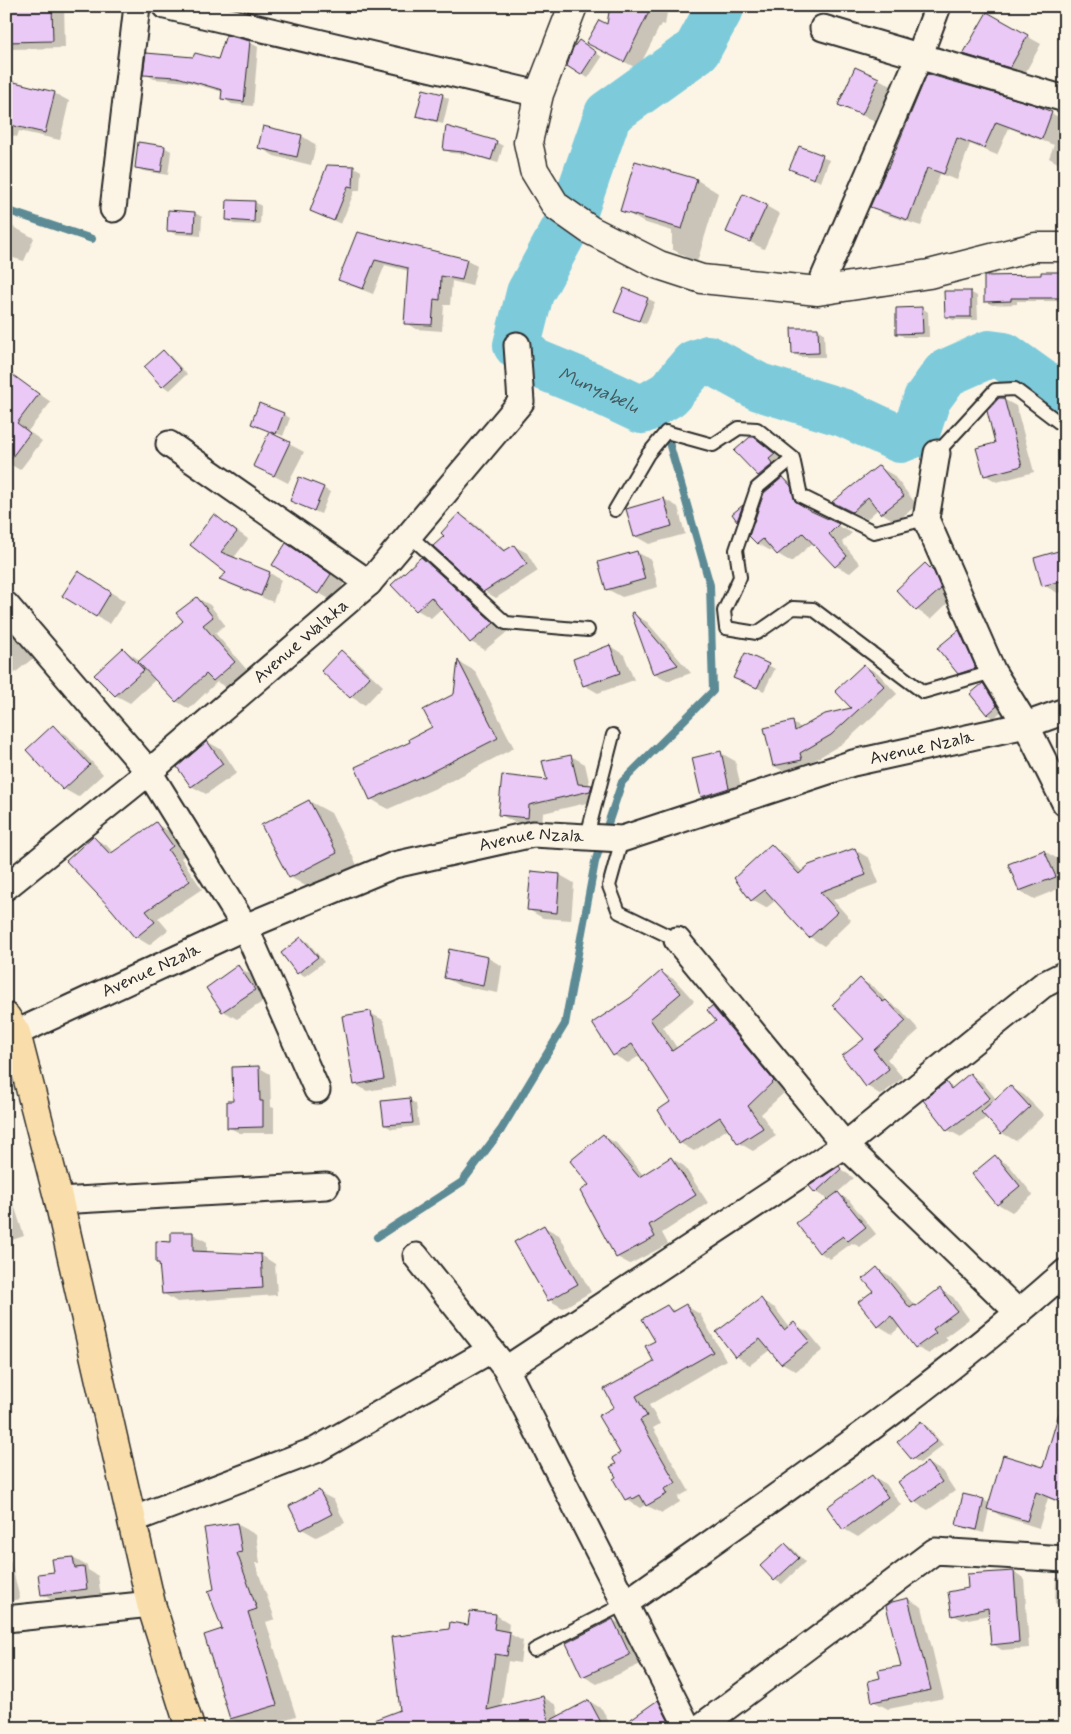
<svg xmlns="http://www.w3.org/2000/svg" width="1071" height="1734" font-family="Mynerve,sans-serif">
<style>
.shadow{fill:#0003}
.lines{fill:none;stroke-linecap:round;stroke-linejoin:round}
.stream{stroke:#5c8a95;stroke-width:8}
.river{stroke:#7dcadb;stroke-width:48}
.building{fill:#eac9f6;stroke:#2b2b2b}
.service-casing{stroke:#2b2b2b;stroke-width:16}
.minor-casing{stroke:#2b2b2b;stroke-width:29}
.tertiary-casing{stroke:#2b2b2b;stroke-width:31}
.trunk-casing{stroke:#2b2b2b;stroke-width:31}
.service{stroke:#fcf5e5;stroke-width:12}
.minor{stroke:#fcf5e5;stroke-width:25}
.tertiary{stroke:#fcf5e5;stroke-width:28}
.trunk{stroke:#f9deab;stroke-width:28}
.labels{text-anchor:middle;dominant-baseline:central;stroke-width:4.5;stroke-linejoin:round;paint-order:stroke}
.street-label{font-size:18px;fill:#2b2b2b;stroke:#fcf5e5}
.water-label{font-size:19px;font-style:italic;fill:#445b60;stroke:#fcf5e5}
</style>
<rect width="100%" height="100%" fill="#fcf5e5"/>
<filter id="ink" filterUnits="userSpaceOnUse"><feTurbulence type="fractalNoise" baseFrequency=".02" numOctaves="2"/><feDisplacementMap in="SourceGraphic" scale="10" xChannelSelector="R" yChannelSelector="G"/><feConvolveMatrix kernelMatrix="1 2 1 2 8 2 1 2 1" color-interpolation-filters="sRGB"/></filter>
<g filter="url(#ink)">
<!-- shadow -->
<path class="shadow" d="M14,6H64L65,48L6,49V8Z
M611,6H668L665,25L661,24L638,69L602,50Z
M987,14L1041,44L1024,75L979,62L965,54Z
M249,42L258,47L253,106L232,104L223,98V92L188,82L154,79L145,74L219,61Z
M586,46L602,57L588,78L581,74Z
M928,75L1051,113L1064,120L1058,137L1065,139V167L1049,158L1054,145L1009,128L997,155L970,144L957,180L940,174L921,226L884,214L872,206Z
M879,79L893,87L877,123L840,104Z
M6,81L54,93L69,101L60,140L19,131L17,137L6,134Z
M442,95L449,99L443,124L424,119L417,115Z
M264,127L302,136L316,145L311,165L274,156L260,147Z
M496,142L503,146L498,163L471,155L451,153L445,149Z
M164,147L171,151L168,175L143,171L136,167Z
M799,147L829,160L821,182L791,169Z
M636,163L697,180L718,193L697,262L693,261L672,249V231L643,222L622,210Z
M354,167L361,171L360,190H355L341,224L311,211Z
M255,202L261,206L260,225L234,224L227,220Z
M766,206L780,214L764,249L728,231Z
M169,212L195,213L202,217L201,236L175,234L168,230Z
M6,223L34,238L24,261L6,256Z
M357,233L466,260L477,266L472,286L452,281L450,305H444L442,331L416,329L406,323L409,271L385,265L373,294L350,285L340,279Z
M1065,273V301H1017V304L992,305L985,301L1042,276Z
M625,289L655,302L646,324L616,311Z
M970,292L977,296L978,320H953L946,316Z
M922,308L928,312L929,337H904L898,333Z
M818,329L824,333L825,357H800L793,353Z
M163,352L170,356L187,374L170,390L163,386Z
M10,374L51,402L28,431L42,441L20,470L6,462Z
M1003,399L1016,406L1034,472L997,482L985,475L996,443Z
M283,414L290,418L283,436L253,424Z
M270,434L304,452L288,483L255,466Z
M754,438L768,447L788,463L782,468L786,473L781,477L797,486L804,495L808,510L852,533L842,542L860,564L850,573L836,566L814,542L791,562L778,554L773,549L771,551L757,543L753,528L738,520L734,514L743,506L758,515L775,485L759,476L736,451Z
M879,467L893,475L917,505L896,522L882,513L878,509L867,519L848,510Z
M323,488L330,492L321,514L291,501Z
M664,499L678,507L685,534L649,544L635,536Z
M459,514L471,521L506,551L514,546L527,553L538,571L496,598L484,591L446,536Z
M215,515L248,539L233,559L270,573L281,580L273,602L232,585L221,579L228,573L192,544Z
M287,545L344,583L333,601L319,593Z
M1065,551V591L1058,593L1043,585Z
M637,552L651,560L658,587L622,597L607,589Z
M421,559L436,567L507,632L485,650L471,642L442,608L431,618L417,610L393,585Z
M925,565L939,573L954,597L931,619L917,610L898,590Z
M92,581L125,601L110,624L96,616Z
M197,598L210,605L225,625L215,633L247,670L227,688L217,682L189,709L176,701L156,679L130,703L115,695L124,650L141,661L185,621Z
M633,614L647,622L691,673L668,681L654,673Z
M6,627L20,635L37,655L6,680Z
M959,632L973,640L989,676L973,681L958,673Z
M610,646L624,655L634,680L598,693L584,685Z
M341,652L355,660L383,686L365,705L351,697Z
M459,662L475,671L514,748L445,784L388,809L371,799L412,742L433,727L455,694Z
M768,665L775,669L764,691L742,681Z
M864,666L878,673L897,694L845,742L813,761L814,767L787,773L774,766L792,723L802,728L853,709Z
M983,685L990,689L1003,710L994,718L987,714Z
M53,727L67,735L103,774L78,797L64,789Z
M208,742L222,750L237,773L206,794L191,786Z
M721,753L735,761L743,796L716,804L702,796Z
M571,756L585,764L590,786L605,794L604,799L543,813L542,825L514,822L499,814L548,782Z
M309,801L331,813L357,865L311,889L290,877Z
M156,824L170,832L186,854L181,858L202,889L158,918L168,930L149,945L136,937L113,909L93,838L106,845L114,853Z
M771,846L785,854L803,872L855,850L869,858L879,883L833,900L851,920L824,946L810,937L776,900L766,908L752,900Z
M1044,851L1058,859L1065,875V886L1034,899L1020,891Z
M560,875L574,883L571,920L543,918L529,910Z
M301,938L308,942L324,962L305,976L298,973Z
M450,951L488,958L502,966L498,993L460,986L446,978Z
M238,967L252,975L268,998L237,1019L223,1011Z
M661,972L675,980L694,1001L663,1027L677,1048L718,1021L713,1007L726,1015L787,1090L761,1114L776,1136L753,1151L739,1143L729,1128L694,1151L680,1143L672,1103L641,1055L628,1063L614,1055L630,999Z
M861,980L875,988L888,1002L900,1009L919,1030L887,1059L903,1078L881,1095L867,1086L843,1056L865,1039Z
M370,1013L383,1020L385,1025L396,1086L367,1091L355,1084Z
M258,1067L270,1074L271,1107L274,1108V1133H240L228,1127L235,1102Z
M970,1075L982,1082L997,1100L1010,1087L1024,1095L1044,1115L1016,1141L1002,1133L987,1117L961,1137L948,1130L925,1101L946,1084L954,1088Z
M410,1100L416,1104L419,1126L392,1129L385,1125Z
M603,1136L616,1143L644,1176L671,1158L684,1166L708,1203L662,1233L668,1244L630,1264L617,1257L590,1185Z
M995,1157L1009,1165L1033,1195L1012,1212L998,1204Z
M839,1168L854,1178L837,1193L849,1200L876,1234L860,1247L852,1243L830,1259L819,1252L830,1200L815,1192Z
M6,1180L24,1236L6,1242Z
M544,1227L559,1235L591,1292L563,1308L549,1300Z
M193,1234L207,1242V1253L261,1255L275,1264L277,1295L177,1302L163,1293L160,1264L157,1262L172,1243Z
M877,1269L890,1276L916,1307L940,1290L953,1297L969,1319L945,1337L948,1340L929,1354L916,1347L901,1326L892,1334L879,1326Z
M761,1300L775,1308L790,1328L794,1324L808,1332L823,1350L796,1371L782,1363L771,1349L750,1365L736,1356L718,1332Z
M686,1306L700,1314L726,1360L649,1405L660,1424L653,1428L689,1491L678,1497L680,1502L662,1513L645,1505L640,1508L626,1499L618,1478V1464L622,1454L616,1408L656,1362L657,1342L667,1307L676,1311Z
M1065,1391V1505L1048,1498L1039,1528L1001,1516L989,1509L984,1533L964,1528L957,1525L964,1495L984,1500L990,1504L1044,1468L1061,1411L1058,1410Z
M921,1423L928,1427L943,1445L920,1463L913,1459L898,1442Z
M927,1463L942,1471L955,1491L928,1510L914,1502Z
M872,1476L886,1484L901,1505L858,1537L844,1529Z
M319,1492L334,1500L345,1523L316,1537L302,1529Z
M237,1524L256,1535L260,1563H255L275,1619L266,1622L296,1716L256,1728H247L231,1719L223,1630Z
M786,1544L792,1548L805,1562L782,1584L775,1580L762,1566Z
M73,1558L87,1566L88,1570L98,1576L101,1597L57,1603L43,1595L55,1573Z
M6,1559L11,1562L20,1599L6,1602Z
M1014,1572L1024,1578L1029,1648L1002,1650L992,1644L989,1615L963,1620L953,1615L969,1589V1575Z
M1056,1578H1065V1608L1055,1603Z
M908,1599L922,1607L944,1698L888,1709L873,1701L881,1679L903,1667Z
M496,1615L509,1623L508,1633L523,1641L520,1663L508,1661L501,1707L543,1697L556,1705L559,1717L589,1701L602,1709L612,1728H396L402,1710L469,1626Z
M613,1620L627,1628L643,1663L597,1684L583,1676Z
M658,1701L672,1709L681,1728H635Z
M748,1725L754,1728H739Z"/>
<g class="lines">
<!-- stream -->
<path class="stream" d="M6,210L92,239
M377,1237L462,1182L501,1130L565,1024L595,862L622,782L713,691L710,585L666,432L642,410"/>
<!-- river -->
<path class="river" id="s1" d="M721,6L697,50L608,114L573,214L530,293L517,345L533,362L589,385L642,410L669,394L694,364L708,359L759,387L844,413L900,439L916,433L927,399L946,373L989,354L1004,356L1065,400"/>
</g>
<!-- building -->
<path class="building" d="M6,6H52L53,41L6,42Z
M610,6H652L624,62L586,43L599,20L607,24Z
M987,12L1028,35L1010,68L963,54Z
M226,35L250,41L244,102L221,99L222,90L177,77L143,75L146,53L193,57L195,53L218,59Z
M579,40L596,52L581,75L567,66L573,48Z
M855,67L879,78L862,115L838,105Z
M927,74L1033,104L1052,112L1042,139L996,122L984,148L957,138L944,174L927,168L908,220L870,207L887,168H888Z
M6,80L55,92L45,133L6,124Z
M423,89L443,94L437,121L416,116Z
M263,126L302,135L297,157L258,148Z
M446,126L497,141L491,160L463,152L443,150Z
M138,142L165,146L161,172L135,168Z
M799,146L823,155L814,179L789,169Z
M635,161L697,179L682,229L620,211Z
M327,165L354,166L353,187L348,186L334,221L310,211Z
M743,194L767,205L750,242L726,232Z
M227,200L255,201L254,222L226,220Z
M168,210L195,212L194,232L167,231Z
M357,232L467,259L462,280L441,276L440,300L434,299L432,325L404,324L408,268L375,260L363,289L338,280Z
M1041,272H1065V298H1011V301L984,302V276L1041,275Z
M624,288L648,298L639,321L614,312Z
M944,291H971V317H945Z
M922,307L923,333L896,334V308Z
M791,328H818L819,353L792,354Z
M163,350L181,370L162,387L144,367Z
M6,370L39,394L17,423L30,433L6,465Z
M999,398H1004L1022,466L984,476L976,448L995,443L987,411Z
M259,403L284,413L276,434L251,424Z
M269,432L290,442L274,476L253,466Z
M750,437H754L775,454L769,459L773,464L758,476L734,451Z
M879,465L904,496L881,514L868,497L852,512L832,502Z
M299,477L324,487L314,511L290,501Z
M783,477L791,486L795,501L811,511L839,524L829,534L847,556L835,567L803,533L777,555L763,539L757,544L749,536L764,493Z
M664,498L672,526L634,537L626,509Z
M743,505L737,521L732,514Z
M459,513L504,551L514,545L527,564L483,592L433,546L444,536L441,533Z
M214,514L237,532L221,552L270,572L261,596L219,579L226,573L190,545Z
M286,543L331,574L318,594L272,565Z
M1065,549V580L1042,586L1034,558Z
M637,551L645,579L606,590L598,562Z
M421,557L494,623L470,643L431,597L416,611L391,585Z
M925,563L934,572L941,589L916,611L896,590Z
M78,571L111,592L96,617L62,596Z
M197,597L213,617L203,625L235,662L213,681L206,674L176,702L138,662L183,621L176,613Z
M633,612L678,665L653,674L631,613Z
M959,630L976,668L958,674L937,648Z
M610,645L620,673L583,686L573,659Z
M123,648L144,670L115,696L94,675Z
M341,650L370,677L350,698L321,671Z
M745,653L769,664L757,688L733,678Z
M458,660L498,738L427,774L370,800L355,767L410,742L409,739L432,727L423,710L454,694Z
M864,664L884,686L831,735L800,753L802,760L773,766L764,728L793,721L795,731L825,714L851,708L835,691Z
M983,683L997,706L987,715L970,694Z
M53,725L90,765L63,790L26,750Z
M207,741L223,764L191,787L177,767Z
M721,751L729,788L701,797L692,758Z
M571,755L578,784L592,785L590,791L529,805L528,818L498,815L502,775L547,780L542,761Z
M309,800L337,853L289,878L261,825Z
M156,822L173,846L168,850L190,881L146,911L155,922L135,938L112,910L66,861L93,836L110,854Z
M771,844L799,874L809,865L855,848L866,875L820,892L838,912L809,938L765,890L751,901L734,878Z
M1044,850L1056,877L1019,891L1008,864Z
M531,871L560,874L557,913L527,910Z
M301,937L318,957L297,974L281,953Z
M449,949L488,957L483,986L444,978Z
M238,965L255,990L222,1012L206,988Z
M661,971L681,993L650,1019L672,1051L716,1021L707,1010L712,1006L774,1081L748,1106L763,1128L738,1144L720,1117L679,1144L658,1110L670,1102L632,1044L613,1056L592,1023L630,998Z
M860,978L883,1002L886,1000L906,1021L874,1050L889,1069L866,1087L842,1056L864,1039L832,1005Z
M371,1011L372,1017H373L384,1079L354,1085L342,1016Z
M259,1066L260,1101H263V1127L227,1128V1101H233L232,1067Z
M970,1073L990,1098L947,1131L923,1100L946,1082L951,1089Z
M1010,1085L1030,1107L1001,1134L981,1112Z
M410,1098L413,1123L384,1125L381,1101Z
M603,1134L639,1177L671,1157L696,1195L649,1225L655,1237L616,1258L580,1191L589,1185L570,1161Z
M995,1155L1020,1186L997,1205L972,1174Z
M839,1166L841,1169L815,1193L809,1186Z
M838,1192L866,1227L848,1241L843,1236L819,1253L796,1223Z
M544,1225L578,1284L548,1301L514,1242Z
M171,1232H193V1251L261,1254L263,1288L162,1294L159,1263H156V1241L171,1242Z
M877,1267L910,1308L914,1305L916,1306L940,1288L957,1311L933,1329L936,1333L915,1348L891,1316L878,1327L858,1302L873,1291L863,1279Z
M761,1298L784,1330L794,1322L810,1341L781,1364L760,1339L735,1357L716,1332Z
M686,1304L713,1352L636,1396L647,1416L640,1420L676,1483L664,1489L667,1494L646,1506L640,1495L633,1499L631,1497L625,1500L613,1479L616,1477L610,1467L616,1464L612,1458L620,1453L598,1416L614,1407L604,1389L654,1362L645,1346L655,1341L642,1319L667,1305L672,1312Z
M1059,1413H1065V1504L1036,1492L1027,1521L987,1509L1003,1455L1043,1467Z
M921,1421L937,1441L912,1460L897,1442Z
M927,1462L942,1482L913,1503L898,1482Z
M872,1475L888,1497L843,1530L827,1507Z
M319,1490L332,1514L301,1530L289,1506Z
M963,1494L984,1499L977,1530L956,1525Z
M237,1523L242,1552L237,1553L257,1609L248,1612L277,1705L230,1719L204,1635L222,1629L208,1591L214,1589L204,1528Z
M785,1543L799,1558L774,1581L760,1566Z
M73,1557L75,1568L84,1567L87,1589L41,1595L38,1574L54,1572L52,1559Z
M1014,1571L1019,1642L991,1645L988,1608L952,1616L948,1592L968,1588L967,1574Z
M908,1598L931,1690L872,1702L868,1681L880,1678L878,1670L901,1666L886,1606L892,1602Z
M470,1611L496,1614L494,1629L510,1632L507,1656L495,1654L487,1710L543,1696L549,1721L589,1700L604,1728H358V1726L400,1710L391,1637L449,1629L450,1622L468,1625Z
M613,1619L630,1655L582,1677L566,1643Z
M658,1700L672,1728H618Z"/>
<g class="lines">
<!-- service casing -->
<g class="service-casing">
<path id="service" d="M937,453L995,390L1015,389L1065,427
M793,458L757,488L736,550L740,577L724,611L726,628L757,633L793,608L813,609L923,692L993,672
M615,510L648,454L666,432L713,445L739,428L757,429L793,458L801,496L874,532L926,519
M409,535L506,623L588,630
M587,836L613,735
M622,839L609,886L619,912L677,940
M534,1650L626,1603"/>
</g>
<!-- minor casing -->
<g class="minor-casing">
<g id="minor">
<path d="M165,6L539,94"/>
<path d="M823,28L1065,99"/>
<path d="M113,209L137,6"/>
<path d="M818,291L919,57L938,6"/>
<path d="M169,444L369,583"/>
<path d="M937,453L926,519L993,672L1026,725L1065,803"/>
<path d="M6,605L149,772L245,927L317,1090"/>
<path id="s2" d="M6,887L149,772L369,583L521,402L517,345"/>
<path d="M677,940L845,1145L1019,1313"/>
<path id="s3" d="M16,1033L245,927L394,865L533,834L622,839L853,763L1026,725L1065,711"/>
<path d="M59,1201L326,1186"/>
<path d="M416,1256L506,1369L688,1728"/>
<path d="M506,1369L845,1145L1043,985L1065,974"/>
<path d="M132,1520L316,1450L491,1350"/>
<path d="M626,1603C775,1497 928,1394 1065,1272"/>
<path d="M6,1619L151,1604"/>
<path d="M699,1728L935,1551L1065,1559"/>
</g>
</g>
<!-- tertiary casing -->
<g class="tertiary-casing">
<path id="tertiary" d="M573,6L539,94L528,142L534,170L556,206L590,230L659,265L702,279L818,291L929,274L1035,247H1065"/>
</g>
<!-- trunk casing -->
<g class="trunk-casing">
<path id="trunk" d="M6,1017L16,1033L59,1201L151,1604L190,1728"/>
</g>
<!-- service -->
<use href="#service" class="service"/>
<!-- minor -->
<use href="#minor" class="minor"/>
<!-- tertiary -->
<use href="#tertiary" class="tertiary"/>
<!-- trunk -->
<use href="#trunk" class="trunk"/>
</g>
</g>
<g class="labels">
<!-- street labels -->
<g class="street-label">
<text stroke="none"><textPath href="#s2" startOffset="384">Avenue Walaka</textPath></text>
<text stroke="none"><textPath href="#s3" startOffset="959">Avenue Nzala</textPath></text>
<text stroke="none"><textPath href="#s3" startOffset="554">Avenue Nzala</textPath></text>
<text stroke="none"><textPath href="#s3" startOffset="149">Avenue Nzala</textPath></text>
</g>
<!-- water labels -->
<g class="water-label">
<text stroke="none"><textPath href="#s1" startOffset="504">Munyabelu</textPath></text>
</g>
</g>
<!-- margin -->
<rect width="1071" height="1734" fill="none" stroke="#fcf5e5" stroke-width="25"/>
<rect x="12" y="12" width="1046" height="1709" fill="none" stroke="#2b2b2b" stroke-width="2" filter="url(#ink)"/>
</svg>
